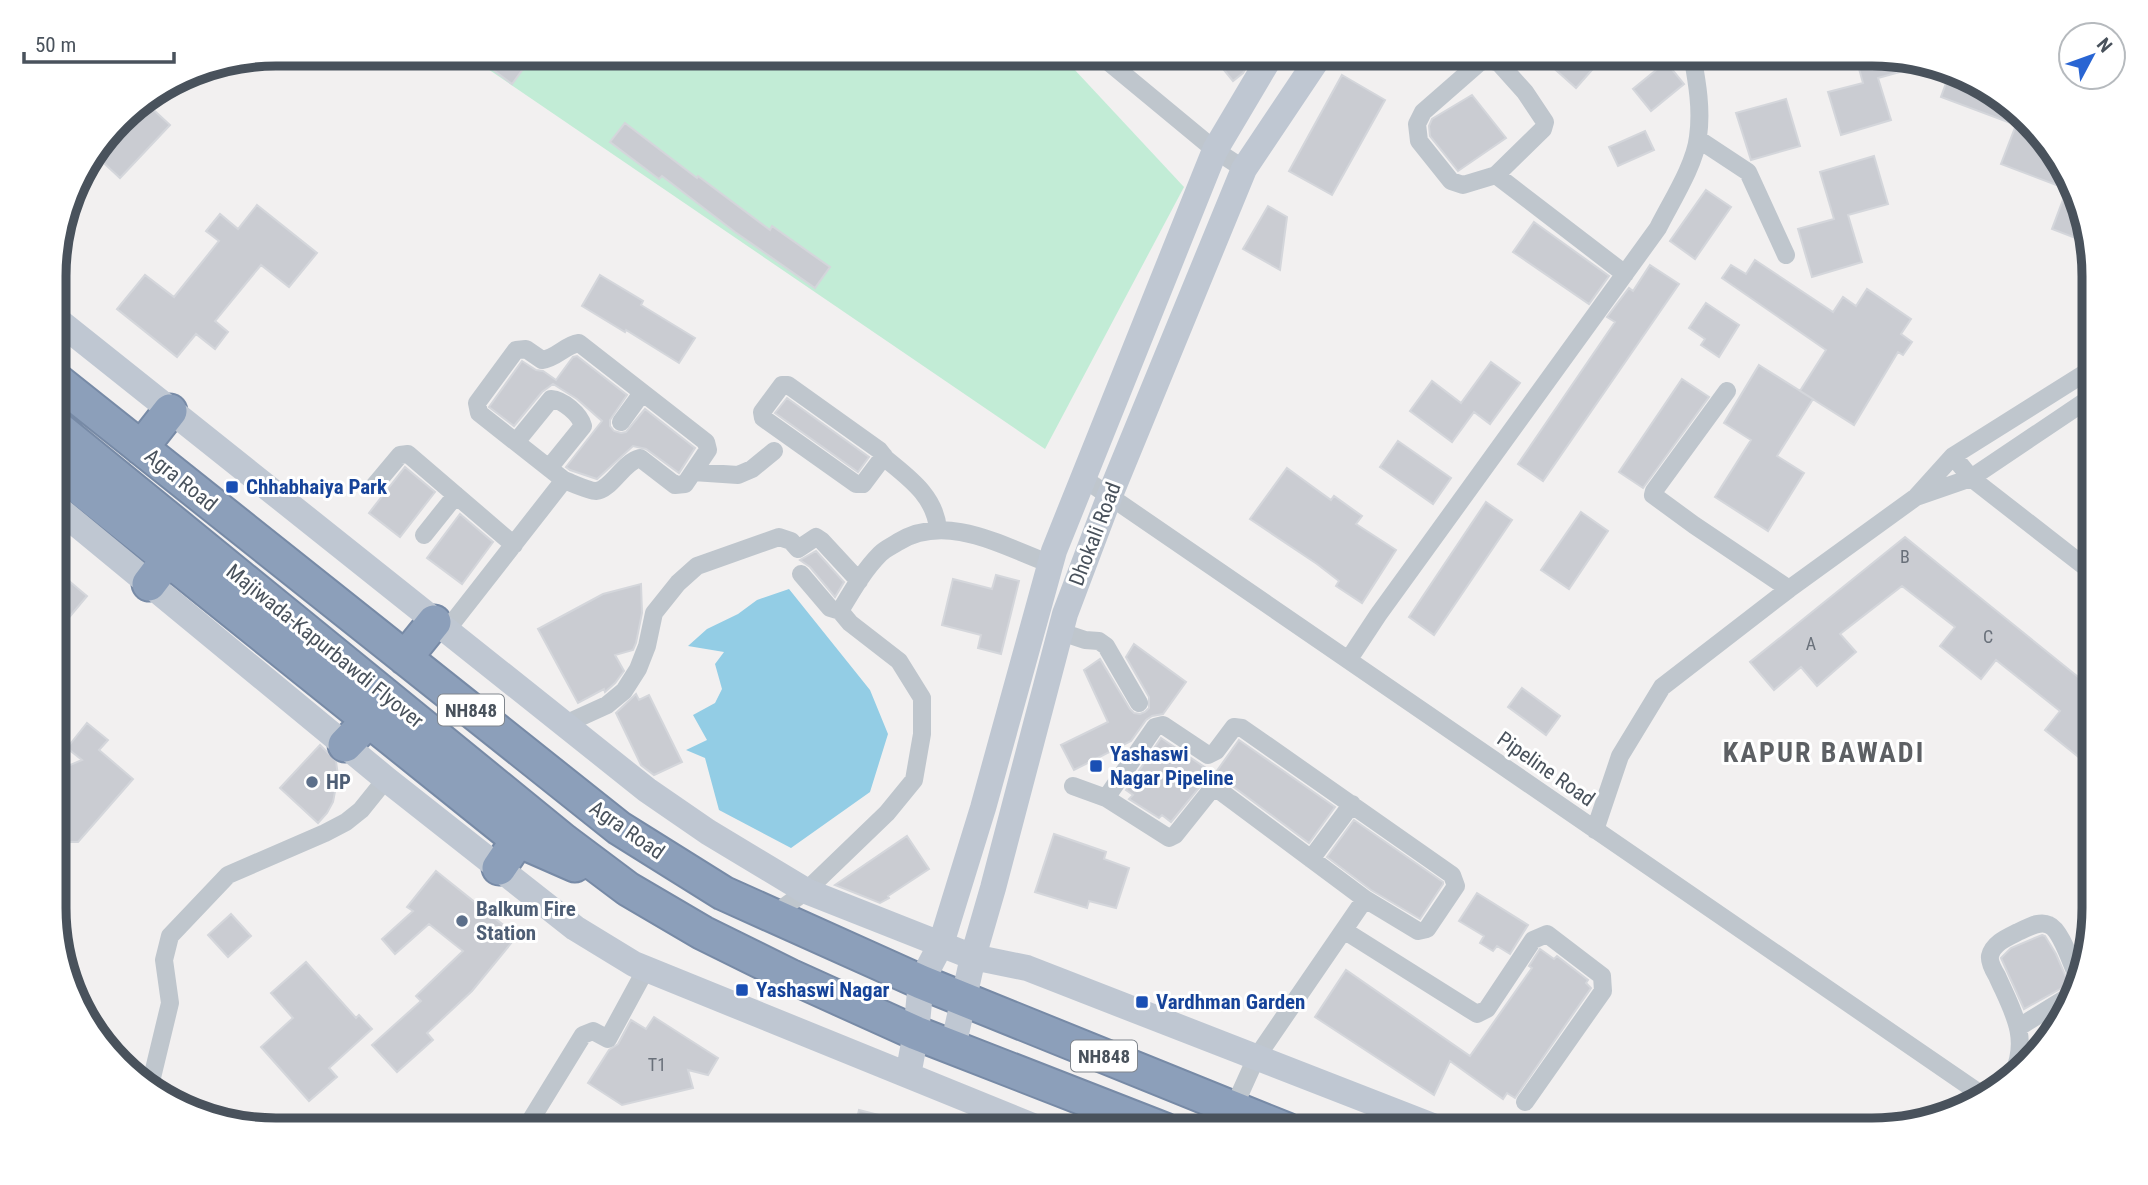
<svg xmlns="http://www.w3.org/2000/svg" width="2148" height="1185" font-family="'Roboto Condensed',sans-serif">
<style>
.green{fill:#c2ecd6}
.water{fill:#93cde5}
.building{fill:#caccd2;stroke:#d4d6db;stroke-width:2}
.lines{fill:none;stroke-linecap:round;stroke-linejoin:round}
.highway-casing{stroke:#778aa6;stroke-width:37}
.street{stroke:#bfc6cd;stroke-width:18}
.secondary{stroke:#bfc7d2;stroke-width:26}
.highway{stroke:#8c9fba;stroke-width:33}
.transit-dot{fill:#1a4fb4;stroke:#fff;stroke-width:2.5}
.service-dot{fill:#5c6f8a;stroke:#fff;stroke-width:2.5}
.labels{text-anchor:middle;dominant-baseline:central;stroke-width:6;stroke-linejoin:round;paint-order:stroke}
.number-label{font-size:18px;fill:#69707a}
.shield{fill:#fff;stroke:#80868d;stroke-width:2}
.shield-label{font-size:19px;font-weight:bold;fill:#49525c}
.street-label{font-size:21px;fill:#49525c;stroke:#fff}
.transit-label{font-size:21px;font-weight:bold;fill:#164399;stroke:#fff;text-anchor:start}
.service-label{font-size:21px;font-weight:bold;fill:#4e5e75;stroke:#fff;text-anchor:start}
.district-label{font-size:28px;font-weight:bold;letter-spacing:2px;fill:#5d6064;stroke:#fff}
.rim{fill:none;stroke:#49525c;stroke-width:9}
</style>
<rect width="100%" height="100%" fill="#f2f0f0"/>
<!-- green -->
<path class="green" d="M466,54H1060L1184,187L1045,449Z"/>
<!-- water -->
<path class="water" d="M789,589L870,690L888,734L870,792L791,848L719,810L705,758L686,750L707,740L693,715L715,703L722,689L715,664L724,652L688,646L707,629L738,614L757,600Z"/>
<!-- building -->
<path class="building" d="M472,54H534L512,84Z
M1211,54H1254L1243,73L1233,81Z
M1538,54H1606L1576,88Z
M1855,54H1872L1918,67L1878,78L1891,120L1841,135L1828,92L1863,83Z
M1666,62L1684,84L1651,111L1633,89Z
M1342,75L1385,100L1332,195L1289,171Z
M1949,75L1982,84L2056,154L2086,242L2052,229L2067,189L2001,164L2016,125L1941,97Z
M1472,95L1506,138L1458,171L1430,136L1429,126L1432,119Z
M1786,99L1800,146L1751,160L1736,113Z
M144,101L170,125L120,178L95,155L130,110Z
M625,123L697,178L698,176L770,230L772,226L830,267L815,288L735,232L662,176L659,179L610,142Z
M1645,131L1654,150L1618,166L1609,147Z
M1874,156L1888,204L1848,215L1862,262L1812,277L1798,229L1834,219L1820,172Z
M1706,190L1731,207L1695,259L1670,241Z
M257,205L317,253L289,287L261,265L215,321L228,332L215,349L196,334L177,357L117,309L145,275L174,297L219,241L206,231L220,214L238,229Z
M1268,206L1287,217L1280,270L1243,249Z
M1534,222L1609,276L1589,304L1513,252Z
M1755,260L1833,312L1843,297L1856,306L1867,289L1911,319L1901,334L1912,342L1903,355L1898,352L1854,425L1800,391L1826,350L1722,278L1731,265L1746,274Z
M1650,265L1679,284L1543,481L1518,464L1615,322L1607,317L1629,288L1633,291Z
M600,275L643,301L641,305L695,338L679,363L626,330L625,332L582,306Z
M1706,303L1739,325L1719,357L1701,345L1705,339L1689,328Z
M577,356L627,395L610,420V426L614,431L621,433L626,432L645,409L695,448L679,473L646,449L633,446L597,479L570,470L566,467L602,421L577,399L553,384L542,392L514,426L489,407L522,361L536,370L543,371L556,380L573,357Z
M1491,362L1520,383L1490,424L1474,412L1452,442L1410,411L1432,381L1461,403Z
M1759,365L1813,399L1777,456L1804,473L1768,531L1715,497L1751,440L1724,423Z
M1682,379L1709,397L1643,488L1619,472Z
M787,398L869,457L858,472L775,413Z
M1398,441L1451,478L1433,504L1380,467Z
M405,467L435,492L400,537L369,513Z
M1287,468L1331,500L1334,496L1362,516L1356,524L1396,550L1362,603L1336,586L1339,581L1317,564L1250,519Z
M1486,502L1512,520L1434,635L1409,617Z
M1581,512L1608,531L1569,589L1541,570Z
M460,514L493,542L462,584L427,558Z
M1905,537L2093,689V753L2086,763L2045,730L2060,711L1996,660L1981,679L1940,646L1955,627L1902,586L1840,634L1856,652L1817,686L1801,667L1774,690L1750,662Z
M816,551L844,582L835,597L810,567L800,560Z
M56,570L87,596L56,633Z
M996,575L1019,581L1001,654L978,648L981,635L942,625L953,579L992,589Z
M641,584L642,613L636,643L633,650L615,655L624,671L615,683L605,692L604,689L578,703L538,629L603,594Z
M1134,644L1186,682L1163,714L1152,716L1146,720L1131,741L1074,770L1061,745L1108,722L1084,670L1100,659L1130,709L1134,713L1140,714L1145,712L1149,708V697L1126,657Z
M1522,688L1560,716L1546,735L1508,707Z
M636,694L639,700L649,695L682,762L654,775L641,765L616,713Z
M87,723L108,740L99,750L133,779L78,842H56V771L82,760L67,748Z
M1161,738L1212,772L1171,822L1162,815L1159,818L1129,799L1133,795L1126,790Z
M1239,740L1335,807L1309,843L1227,782L1211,779Z
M320,745L336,761L338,776L333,802L327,813L318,823L280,788Z
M1354,820L1443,882V884L1420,919L1371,890L1327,857Z
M1054,834L1106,852L1104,859L1129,868L1116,908L1089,901L1087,908L1035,892Z
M907,836L929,869L888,896L889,898L880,903L835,885Z
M436,871L517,936L472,991L427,1033L433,1040L397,1072L372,1045L421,1001L416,996L463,951L429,924L395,954L382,939L413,911L407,907Z
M1477,893L1528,925L1510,954L1497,946L1493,951L1480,943L1484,936L1459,921Z
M231,914L251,936L228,957L208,935Z
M2042,935L2045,936L2056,954L2069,984L2024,1009L2001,958L2011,948Z
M1540,949L1554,959L1557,956L1588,980L1586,983L1591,988L1515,1098L1507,1093L1503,1099L1450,1061L1434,1095L1315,1017L1346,970L1470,1056L1532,968L1529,966Z
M306,962L356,1018L359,1015L372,1029L329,1068L337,1077L309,1101L261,1047L293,1018L271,993Z
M654,1017L718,1058L708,1075L688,1070L693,1088L622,1105L588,1083L609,1050L618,1044L631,1020L646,1029Z
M859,1110L918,1125L917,1131H854Z"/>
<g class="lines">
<!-- highway casing -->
<g class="highway-casing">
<path id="highway" d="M56,380L619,828L723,893L921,982L1287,1130
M56,427L564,841L628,889L703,933L790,976L916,1033L1165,1130
M141,448L170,411
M56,469L518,840L575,865
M149,584L168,559
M405,658L434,622
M345,745L369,720
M499,868L518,840"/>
</g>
<!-- street -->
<path class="street" d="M1099,54L1215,150L1244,169
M1698,139L1748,172L1786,255
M1496,175L1543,129L1545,122L1525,92L1499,63L1487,59L1479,63L1423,112L1417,124L1419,141L1451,181L1463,185L1496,175L1625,274
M1727,391L1654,491L1653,495L1694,525L1789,589
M621,422L642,393
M516,442L551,399C563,400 580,414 583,426L549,468
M884,456L863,484H856L763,418L762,412L782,385H788L879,450L886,459C909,478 935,496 938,529
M1953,456L1971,478L2093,573
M693,472L738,475L752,469L774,451
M1083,478L1985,1097
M374,486L400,455L408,454L514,545
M1919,496L1971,478L2093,396
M424,535L456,495
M801,574L830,608L840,611
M446,631L564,480C572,483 589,491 596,491C611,490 623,462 640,458L675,485L685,484L708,450L706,442L579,343C565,345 557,358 542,360L526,349L516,350L477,403L479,413L564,480
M1061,632L1085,640L1099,641L1106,646L1139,703
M1349,659L1378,615L1658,228C1671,202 1695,165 1698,137C1702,109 1697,82 1692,54
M563,725L607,705L624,691L638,669L647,646L654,613L678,583L697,566L779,537L791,541L798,549L816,537L822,541L859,581
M1073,786L1106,798L1169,838L1175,835L1211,790L1220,791L1365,899
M1106,798L1155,727L1163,725L1208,755L1216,751L1234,727L1242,728L1452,875L1456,886L1427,929L1418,931L1365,899L1256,1058L1233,1109
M1595,830L1620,756L1662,687L1789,589L1916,497L1953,456L2093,368
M1311,859L1352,804
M773,915L806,891L887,813L914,780L922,734V698L899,661L850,623L840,611C852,591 864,570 880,554C885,549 892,546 898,542C947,512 1004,547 1051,564
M1345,931L1477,1014L1487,1009L1533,940L1547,934L1602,976L1603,991L1525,1102
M2019,1027L2071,995
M2013,1074C2030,1037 2012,1010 1997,976C1994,971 1989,962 1990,956C1993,943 2008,937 2018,932C2028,928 2039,920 2049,925C2061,930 2071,963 2077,976
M150,1086L170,1003L164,960L170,936L228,875L325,833L346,822L361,810L386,779
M524,1131L583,1035L593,1031L608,1039L646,969"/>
<!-- secondary -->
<path class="secondary" d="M56,319L647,790L708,832L806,891L973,957L1027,968L1443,1130
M56,507L386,779L575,928L634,964L1045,1131
M953,1047L973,957L993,888L1065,614L1110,495L1244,169L1321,54
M908,1075L916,1033L921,982L941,944L983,808L1054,551L1215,150L1272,54"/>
<!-- highway -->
<use href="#highway" class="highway"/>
</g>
<!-- markers -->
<g class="transit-dot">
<rect x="225" y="480" width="14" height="14" rx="3.5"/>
<rect x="1089" y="759" width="14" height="14" rx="3.5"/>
<rect x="735" y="983" width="14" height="14" rx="3.5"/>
<rect x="1135" y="995" width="14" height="14" rx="3.5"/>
</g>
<g class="service-dot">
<circle cx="312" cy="782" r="7"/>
<circle cx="462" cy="921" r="7"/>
</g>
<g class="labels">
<!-- number labels -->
<g class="number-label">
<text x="1905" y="556">B</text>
<text x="1988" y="636">C</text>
<text x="1811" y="643">A</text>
<text x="657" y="1064">T1</text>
</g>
<!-- shield labels -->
<g class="shield">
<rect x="438" y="694.5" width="66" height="31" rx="5"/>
<rect x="1071" y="1040.5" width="66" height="31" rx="5"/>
</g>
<g class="shield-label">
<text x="471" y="710">NH848</text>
<text x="1104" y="1056">NH848</text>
</g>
<!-- street labels -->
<g class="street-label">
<text transform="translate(181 480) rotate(39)">Agra Road</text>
<text transform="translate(1095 534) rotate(-69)">Dhokali Road</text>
<text transform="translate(325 646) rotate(39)">Majiwada-Kapurbawdi Flyover</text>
<text transform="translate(1546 769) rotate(35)">Pipeline Road</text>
<text transform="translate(627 830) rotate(35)">Agra Road</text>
</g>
<!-- transit labels -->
<g class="transit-label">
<text x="246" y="487">Chhabhaiya Park</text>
<text x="1110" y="754">Yashaswi<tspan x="1110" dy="24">Nagar Pipeline</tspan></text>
<text x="756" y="990">Yashaswi Nagar</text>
<text x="1156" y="1002">Vardhman Garden</text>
</g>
<!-- service labels -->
<g class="service-label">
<text x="326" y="782">HP</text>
<text x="476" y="909">Balkum Fire<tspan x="476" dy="24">Station</tspan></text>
</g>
<!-- district labels -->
<g class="district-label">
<text x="1824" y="752">KAPUR BAWADI</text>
</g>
</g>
<!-- crop -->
<path d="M0 0H2148V1185H0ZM276 66H1872A210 210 0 0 1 2082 276V908A210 210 0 0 1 1872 1118H276A210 210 0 0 1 66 908V276A210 210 0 0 1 276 66Z" fill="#fff" fill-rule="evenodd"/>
<path class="rim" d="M276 66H1872A210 210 0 0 1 2082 276V908A210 210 0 0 1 1872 1118H276A210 210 0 0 1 66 908V276A210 210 0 0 1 276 66Z"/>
<!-- north arrow -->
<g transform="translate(2092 56) rotate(49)"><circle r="33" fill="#ffffff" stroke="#b6babe" stroke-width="2"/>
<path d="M0-5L12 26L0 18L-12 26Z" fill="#2965d3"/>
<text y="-10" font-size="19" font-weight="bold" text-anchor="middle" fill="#49525c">N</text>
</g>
<!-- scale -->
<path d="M24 52v10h150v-10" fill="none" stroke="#49525c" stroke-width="3.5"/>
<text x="35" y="52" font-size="21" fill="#49525c" stroke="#ffffff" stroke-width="5" paint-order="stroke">50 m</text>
</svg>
